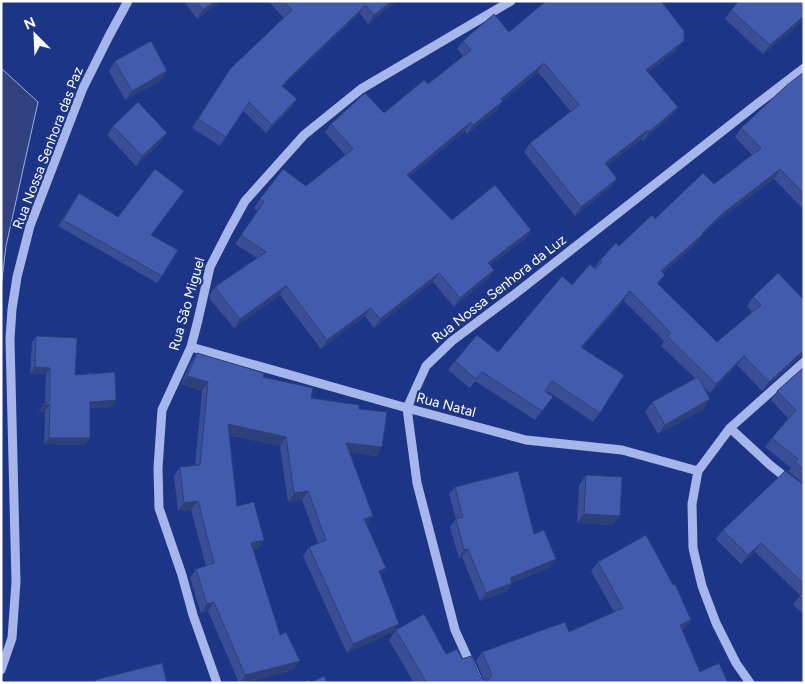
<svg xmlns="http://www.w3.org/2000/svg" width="805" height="684" font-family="Figtree,sans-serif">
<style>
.water{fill:#30417e;stroke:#99aeec}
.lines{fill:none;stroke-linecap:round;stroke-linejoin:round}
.minor{stroke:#a6b6eb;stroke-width:9}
.wall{fill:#394e95}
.shaded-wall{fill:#2e4079}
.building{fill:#425bad;stroke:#2e4079}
.labels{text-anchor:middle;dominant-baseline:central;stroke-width:4.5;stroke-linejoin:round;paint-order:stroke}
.street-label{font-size:14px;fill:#fff;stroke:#1d3586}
</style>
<rect width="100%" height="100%" fill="#1d3586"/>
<!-- water -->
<path class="water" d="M1,68L38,102L6,246L1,288Z"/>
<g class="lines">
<!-- minor -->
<path class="minor" d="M191,347L407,408L526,440L622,450L698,471
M730,428L770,465L804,492
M1,670L12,638L16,582L10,339L12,309L17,277L30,226L83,88L109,36L128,1
M217,683L193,615L182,575L159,508L158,468L162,410L191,347L198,320L210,267L229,230L245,201L304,135L361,89L511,1
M479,683L455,630L417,483L407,408L426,366L452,341L515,294L757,104L804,68
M750,683L736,663L716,623L702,586L693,548L692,504L698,471L730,428L804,362"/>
</g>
<!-- wall -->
<path class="wall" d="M184,1H221L197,19Z
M268,1H397L368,24L360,13L283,86L297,99L291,108L266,133L243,111L220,146L192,128L230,69L284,18Z
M804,1V20L763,54L725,19L731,10Z
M509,32L677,50L648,72L678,107L671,116L643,141L642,139L607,165L611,187L575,216L524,152L530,143L571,112L538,72L502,102L497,110L467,134L465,131L409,177L452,220L531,230L525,239L490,265L494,270L488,279L454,307L433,282L374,328L365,316L321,349L280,295L234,328L209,298L210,294L216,286L257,258L235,244L258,211L254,208L260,199L306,186L345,155L325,132L331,124L384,113L428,84L463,56L457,49L463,41Z
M115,61L161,81L125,100L109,71Z
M804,72V210L774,179L715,223L701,236L696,244L663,273L658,285L717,342L752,312L747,306L753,297L778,273L803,356L800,357L762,391L737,365L710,393L704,387L710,399L704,409L658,434L645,412L652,402L695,378L661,346L664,341L624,301L582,347L600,413L593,422L546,390L553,397L535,420L475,381L470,388L448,370L455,361L498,352L572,285L594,268L600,260L655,219L714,184L752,155L735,137L741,128Z
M113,126L160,143L136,166L107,135Z
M79,193L118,217L151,235L162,276L157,283L58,226Z
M36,336L75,375L91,374L116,400L112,407L90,408L85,445L44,444L45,411L38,412L45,404L46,374H30L32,343Z
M197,353L263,377L311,398L359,409L376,456L349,452L367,525L386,568L380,576L393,632L347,653L303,556L309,547L318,543L302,500L288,502L280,446L229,435L237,506L264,540L258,549L253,550L280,635L293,670L244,683H239L208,611L201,613L190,578L196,569L206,566L191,510L178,511L174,476L180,467L195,466L202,391L181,384L191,362Z
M804,367V484L788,471L791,468L765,447L772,438L788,418L771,400L777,391Z
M586,475L613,525L577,523L579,485Z
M804,485V614L793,605L800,595L755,552L741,564L716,539L723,530Z
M455,487L550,567L512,583L507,591L480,601L462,557L459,558L450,527L456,519L449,494Z
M598,562L691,620L684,629L682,630L700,672L728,683H414L389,640L396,630L446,654L462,659L480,677L484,680L476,661L482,652L569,632L614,612L591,571Z"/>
<!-- shaded-wall -->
<path class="shaded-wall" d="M215,1H221L197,19L203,10Z
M392,1H397L368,24L374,15Z
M366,5L360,13L283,86H282L289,78Z
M804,16V20L763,54L770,45Z
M684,41L677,50L640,79L646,70Z
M544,63L538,72L502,102L497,110L467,134L473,125L501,99Z
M167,71L161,81L125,100L132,91Z
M297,99L291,108L266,133L272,125Z
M678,107L671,116L643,141L649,132Z
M471,122L465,131L401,183L407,175Z
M648,130L642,139L599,171L605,163Z
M167,133L160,143L136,166L142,156Z
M780,169L774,179L715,223L701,236L696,244L655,280L661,271L722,214Z
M617,179L611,187L575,216L581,207Z
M531,230L525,239L482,271L488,263Z
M494,270L488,279L454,307L460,298Z
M439,273L433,282L374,328L380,319Z
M665,275L659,284L650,292L657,283Z
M286,286L280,295L234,328L240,319Z
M630,291L624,301L575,356L581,347Z
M371,308L365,316L321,349L327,340Z
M804,350V356L800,357L762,391L769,382Z
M744,356L737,365L710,393L716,384Z
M35,367L50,368L46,374H30Z
M187,376L208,382L202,391L181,384Z
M710,399L704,409L658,434L665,425Z
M116,400L112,407L86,408L90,402Z
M50,404L45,411L38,412L43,405Z
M228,424L286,437L280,446L222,433Z
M49,438H90L85,445L44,444Z
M346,443L382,447L376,456L340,451Z
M308,491L302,500L288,502L294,493Z
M198,501L191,510L178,511L184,503Z
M584,514L620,516L613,525L577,523Z
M373,516L367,525L364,519Z
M264,540L258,549L245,552L251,543Z
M761,543L755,552L741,564L748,555Z
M468,549L462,557L459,558L464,550Z
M556,559L550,567L504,586L510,578Z
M386,568L380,576L379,571Z
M512,583L507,591L480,601L486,593Z
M214,602L208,611L201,613L207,604Z
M691,620L684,629L673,634L680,625Z
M399,624L393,632L347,653L353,644Z
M300,661L293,670L244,683H240L245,675Z"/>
<!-- building -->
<path class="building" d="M196,1H215L203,10Z
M283,1H392L374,15L366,5L289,78L282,86L297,99L272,125L249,102L226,137L198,119L230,69L292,10Z
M546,1H661L684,31V41L646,70L678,107L649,132L648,130L605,163L617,179L581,207L530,143L579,105L544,63L501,99L503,101L473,125L471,122L407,175L452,220L495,185L531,230L488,263L494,270L460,298L439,273L380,319L371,308L327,340L286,286L240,319L216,289V286L266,252L241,235L264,202L260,199L283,169L306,186L353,149L331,124L365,93L384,113L424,80L428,84L471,50L463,41L494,14L509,32Z
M739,1H804V16L770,45L731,10Z
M151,41L167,71L132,91L115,61Z
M804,72V194L780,169L722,214L702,233L703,234L661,271L665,275L657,283L717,342L761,305L753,297L778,273L804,300V350L769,382L744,356L716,384L667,336L671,333L630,291L581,347L624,375L600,413L552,381L545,391L553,397L542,411L482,372L476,379L455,361L477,335L498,352L562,276L572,285L590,264L595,269L602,262L600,260L616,243L619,246L652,215L655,219L703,173L714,184L761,148L741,128L787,85Z
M138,102L167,133L142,156L113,126Z
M155,169L184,191L151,235L178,250L162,276L63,220L79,193L118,217Z
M36,336L77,338L75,375L88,374L91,372V374L115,372L116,400L90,402V438H49L50,404L43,405L50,400V368L35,367Z
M197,353L264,373L263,377L313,388L311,398L359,405V409L387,412L382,447L346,443L373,516L364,519L386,568L379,571L399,624L353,644L309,547L326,540L308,491L294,493L286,437L228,424L237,506L254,502L264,540L251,543L280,635L286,632L300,661L245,675L214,602L207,604L196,569L214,563L198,501L184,503L180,467L200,465L208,382L187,376Z
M804,367V470L795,462L798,459L772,438L796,410L777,391Z
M698,377L710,399L665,425L652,402Z
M518,471L534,534L544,530L556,559L510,578L512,583L486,593L468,549L464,550L456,519L463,517L455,487Z
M785,471L804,485V584L761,543L748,555L723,530Z
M586,475L622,477L620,516L584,514Z
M646,535L673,585L675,584L691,620L680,625L700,672L719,663L728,683H644V682L642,683H424L426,682L396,630L424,614L446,654L457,649L462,659L471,656L480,677L484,680H488L491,677V672L482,652L565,622L569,632L623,608L598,562Z
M804,591V600L799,596Z
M162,663L167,683H96L95,680Z
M324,676L327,683H304L309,680L310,683Z"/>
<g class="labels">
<!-- street labels -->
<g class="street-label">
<text transform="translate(48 148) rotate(-69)">Rua Nossa Senhora das Paz</text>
<text transform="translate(499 289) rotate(-38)">Rua Nossa Senhora da Luz</text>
<text transform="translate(187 304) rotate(-74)">Rua São Miguel</text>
<text transform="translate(446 405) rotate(15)">Rua Natal</text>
</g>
</g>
<!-- border -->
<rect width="805" height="684" fill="none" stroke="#ffffff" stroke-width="5"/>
<!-- north arrow -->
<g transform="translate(35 35) rotate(336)" stroke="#1d3586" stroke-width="4" paint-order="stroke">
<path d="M0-4L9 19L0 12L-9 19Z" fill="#ffffff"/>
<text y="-8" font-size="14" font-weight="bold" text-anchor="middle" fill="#ffffff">N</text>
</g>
</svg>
